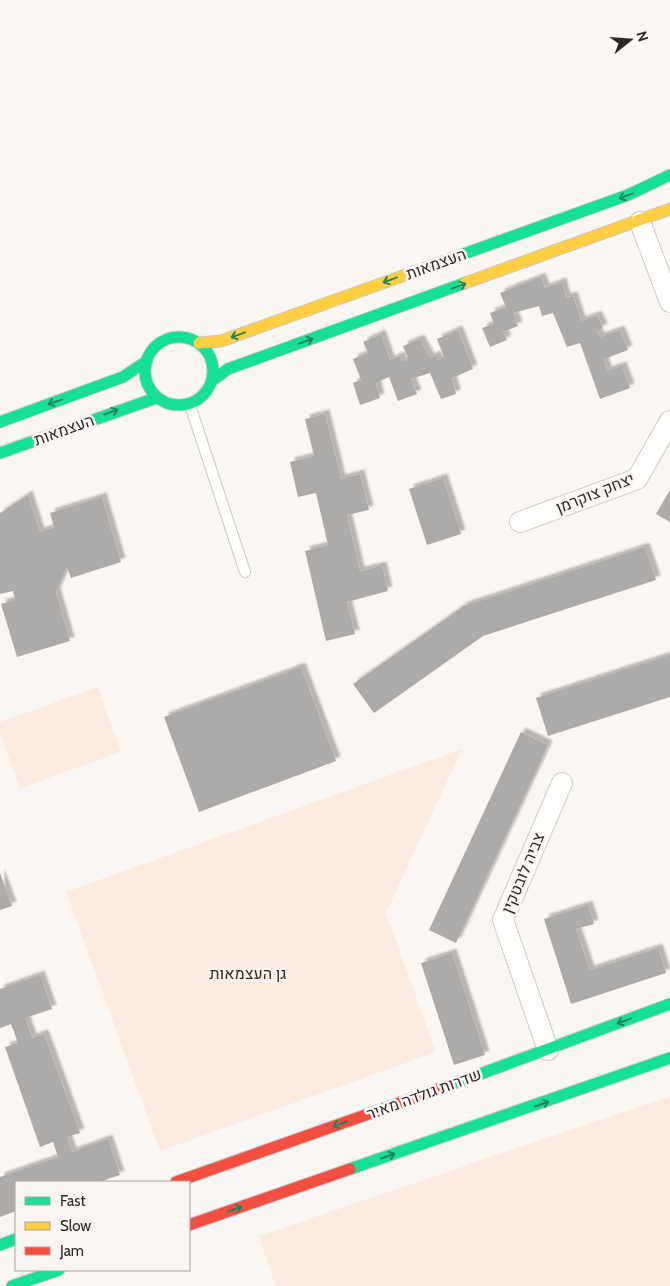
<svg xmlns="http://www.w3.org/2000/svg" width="670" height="1286" font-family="Cabin,Heebo,sans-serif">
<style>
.green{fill:#fbeae0}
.building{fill:#adaba9;filter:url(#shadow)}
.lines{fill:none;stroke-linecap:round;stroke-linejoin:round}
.lane-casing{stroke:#cbc9c7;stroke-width:12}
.street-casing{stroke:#cbc9c7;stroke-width:22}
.fast-casing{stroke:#cbc9c7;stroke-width:13}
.slow-casing{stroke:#cbc9c7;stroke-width:13}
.jam-casing{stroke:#cbc9c7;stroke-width:13}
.lane{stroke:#fefefd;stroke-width:10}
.street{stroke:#fefefd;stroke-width:20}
.fast{stroke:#16e098;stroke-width:11}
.slow{stroke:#ffcf43;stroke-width:11}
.jam{stroke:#f24e42;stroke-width:11}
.oneway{stroke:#208460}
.labels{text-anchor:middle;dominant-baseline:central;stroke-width:5;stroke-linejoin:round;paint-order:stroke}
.street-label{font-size:16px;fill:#2b2827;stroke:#fbf5f1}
.park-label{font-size:16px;fill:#40230f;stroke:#fbf5f1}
</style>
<defs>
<filter id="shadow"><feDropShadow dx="4.5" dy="-4.5" stdDeviation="1" flood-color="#0004"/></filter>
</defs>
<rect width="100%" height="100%" fill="#f9f6f3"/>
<!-- green -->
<path class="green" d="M98,687L121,752L20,788L0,733V722Z
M462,749L386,913L436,1052L160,1151L66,892Z
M670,1096V1286H275L259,1236Z"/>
<!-- building -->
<path class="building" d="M541,277L545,288L562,282L566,298L573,296L581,321L597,315L603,328L597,331L600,337L620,330L628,350L604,359L607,371L622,366L630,388L600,399L580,343L567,347L553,313L542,316L539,306L513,313L518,326L503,332L507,340L490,347L482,328L494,324L490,313L506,307L500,293Z
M458,330L473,369L452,378L456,394L441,399L430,373L411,379L417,394L398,401L389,377L376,383L380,398L360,405L353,383L361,380L353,359L368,353L363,342L381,334L390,360L400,356L402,361L408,359L403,346L420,339L430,358L436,355L438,360L444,357L437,339Z
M325,414L341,479L360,474L369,510L347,515L360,571L382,566L388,591L347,602L355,634L326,641L305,551L328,545L316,493L298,497L290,462L314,456L305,419Z
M443,478L461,534L427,545L409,489Z
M670,490V522L656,514Z
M28,495L40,532L54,527L50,513L102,497L121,562L71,578L67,567L56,592L70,641L17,657L1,604L15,600L13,591L0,594V513Z
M645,547L656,580L483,636L374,713L353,684L464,606Z
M670,655V697L548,736L536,698Z
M301,667L336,761L199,812L164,717Z
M521,732L548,745L456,943L429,930Z
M0,873L12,906L0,910Z
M588,905L594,924L576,929L590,970L658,948L666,973L571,1004L544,919Z
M452,953L485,1055L454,1065L421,963Z
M40,975L52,1009L25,1018L32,1038L44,1034L80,1133L67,1137L72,1152L108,1139L120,1175L99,1182H16V1211L0,1217V1177L58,1157L53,1142L40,1147L5,1047L18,1043L11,1024L0,1028V989Z"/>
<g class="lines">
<!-- lane casing -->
<g class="lane-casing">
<path id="lane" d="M190,405L245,572"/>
</g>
<!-- street casing -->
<g class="street-casing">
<path id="street" d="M640,222L670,302
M520,522L637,479L670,421
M548,1050L503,920L562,783"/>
</g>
<!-- fast casing -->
<g class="fast-casing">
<path id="fast" d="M439,263L628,195L670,175
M145 371a34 34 0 1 1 68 0a34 34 0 1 1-68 0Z
M213,380L228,369L465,283
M0,422L123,377L147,361
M0,453L156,398
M445,1087L670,1004
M350,1169L670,1058
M0,1245L16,1239
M12,1286L59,1270"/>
</g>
<!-- slow casing -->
<g class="slow-casing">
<path id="slow" d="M465,283L670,209
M199,343L221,341L439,263"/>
</g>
<!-- jam casing -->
<g class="jam-casing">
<path id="jam" d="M176,1182L445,1087
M189,1225L350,1169"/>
</g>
<!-- lane -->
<use href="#lane" class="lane"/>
<!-- street -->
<use href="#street" class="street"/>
<!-- fast -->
<use href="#fast" class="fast"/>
<!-- slow -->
<use href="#slow" class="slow"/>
<!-- jam -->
<use href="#jam" class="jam"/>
</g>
<!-- one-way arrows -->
<defs><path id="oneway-shaft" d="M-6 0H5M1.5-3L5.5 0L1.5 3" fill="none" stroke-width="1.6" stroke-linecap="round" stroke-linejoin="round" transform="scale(1.25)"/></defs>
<g class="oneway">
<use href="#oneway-shaft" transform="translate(626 196) rotate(158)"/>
<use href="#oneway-shaft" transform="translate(390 280) rotate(160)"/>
<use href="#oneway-shaft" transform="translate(459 286) rotate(-20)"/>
<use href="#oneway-shaft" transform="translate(238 335) rotate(160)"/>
<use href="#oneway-shaft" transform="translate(306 341) rotate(-20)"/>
<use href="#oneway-shaft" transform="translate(55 402) rotate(160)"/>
<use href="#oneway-shaft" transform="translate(111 412) rotate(-20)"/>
<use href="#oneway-shaft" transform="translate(624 1021) rotate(159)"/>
<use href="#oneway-shaft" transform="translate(542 1104) rotate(-19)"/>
<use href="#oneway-shaft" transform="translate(340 1124) rotate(160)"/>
<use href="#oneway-shaft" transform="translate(388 1156) rotate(-19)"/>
<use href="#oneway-shaft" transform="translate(235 1209) rotate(-19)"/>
</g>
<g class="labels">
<!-- street labels -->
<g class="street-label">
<text transform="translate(436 264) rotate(-20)">העצמאות</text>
<text transform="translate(64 430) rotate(-20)">העצמאות</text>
<text transform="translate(595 493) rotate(-22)">יצחק צוקרמן</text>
<text transform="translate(523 873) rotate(-67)">צביה לובטקין</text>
<text transform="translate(424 1094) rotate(-20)">שדרות גולדה מאיר</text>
</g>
<!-- park labels -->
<g class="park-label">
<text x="248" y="973">גן העצמאות</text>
</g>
</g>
<!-- legend -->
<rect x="15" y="1181" width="175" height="90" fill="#fbf5f1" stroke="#a8a3a0"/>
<rect x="25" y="1197" width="25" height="8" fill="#16e098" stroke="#a8a3a0"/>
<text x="60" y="1206" font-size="15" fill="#2b2827">Fast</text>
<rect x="25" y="1222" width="25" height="8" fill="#ffcf43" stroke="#a8a3a0"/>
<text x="60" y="1231" font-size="15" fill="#2b2827">Slow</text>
<rect x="25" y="1247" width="25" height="8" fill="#f24e42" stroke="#a8a3a0"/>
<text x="60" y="1256" font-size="15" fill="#2b2827">Jam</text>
<!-- north arrow -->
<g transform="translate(630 40) rotate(73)" stroke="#fbf5f1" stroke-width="4" paint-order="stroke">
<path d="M0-4L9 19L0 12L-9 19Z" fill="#2b2827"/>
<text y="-8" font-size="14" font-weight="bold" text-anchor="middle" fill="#2b2827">N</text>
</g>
</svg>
